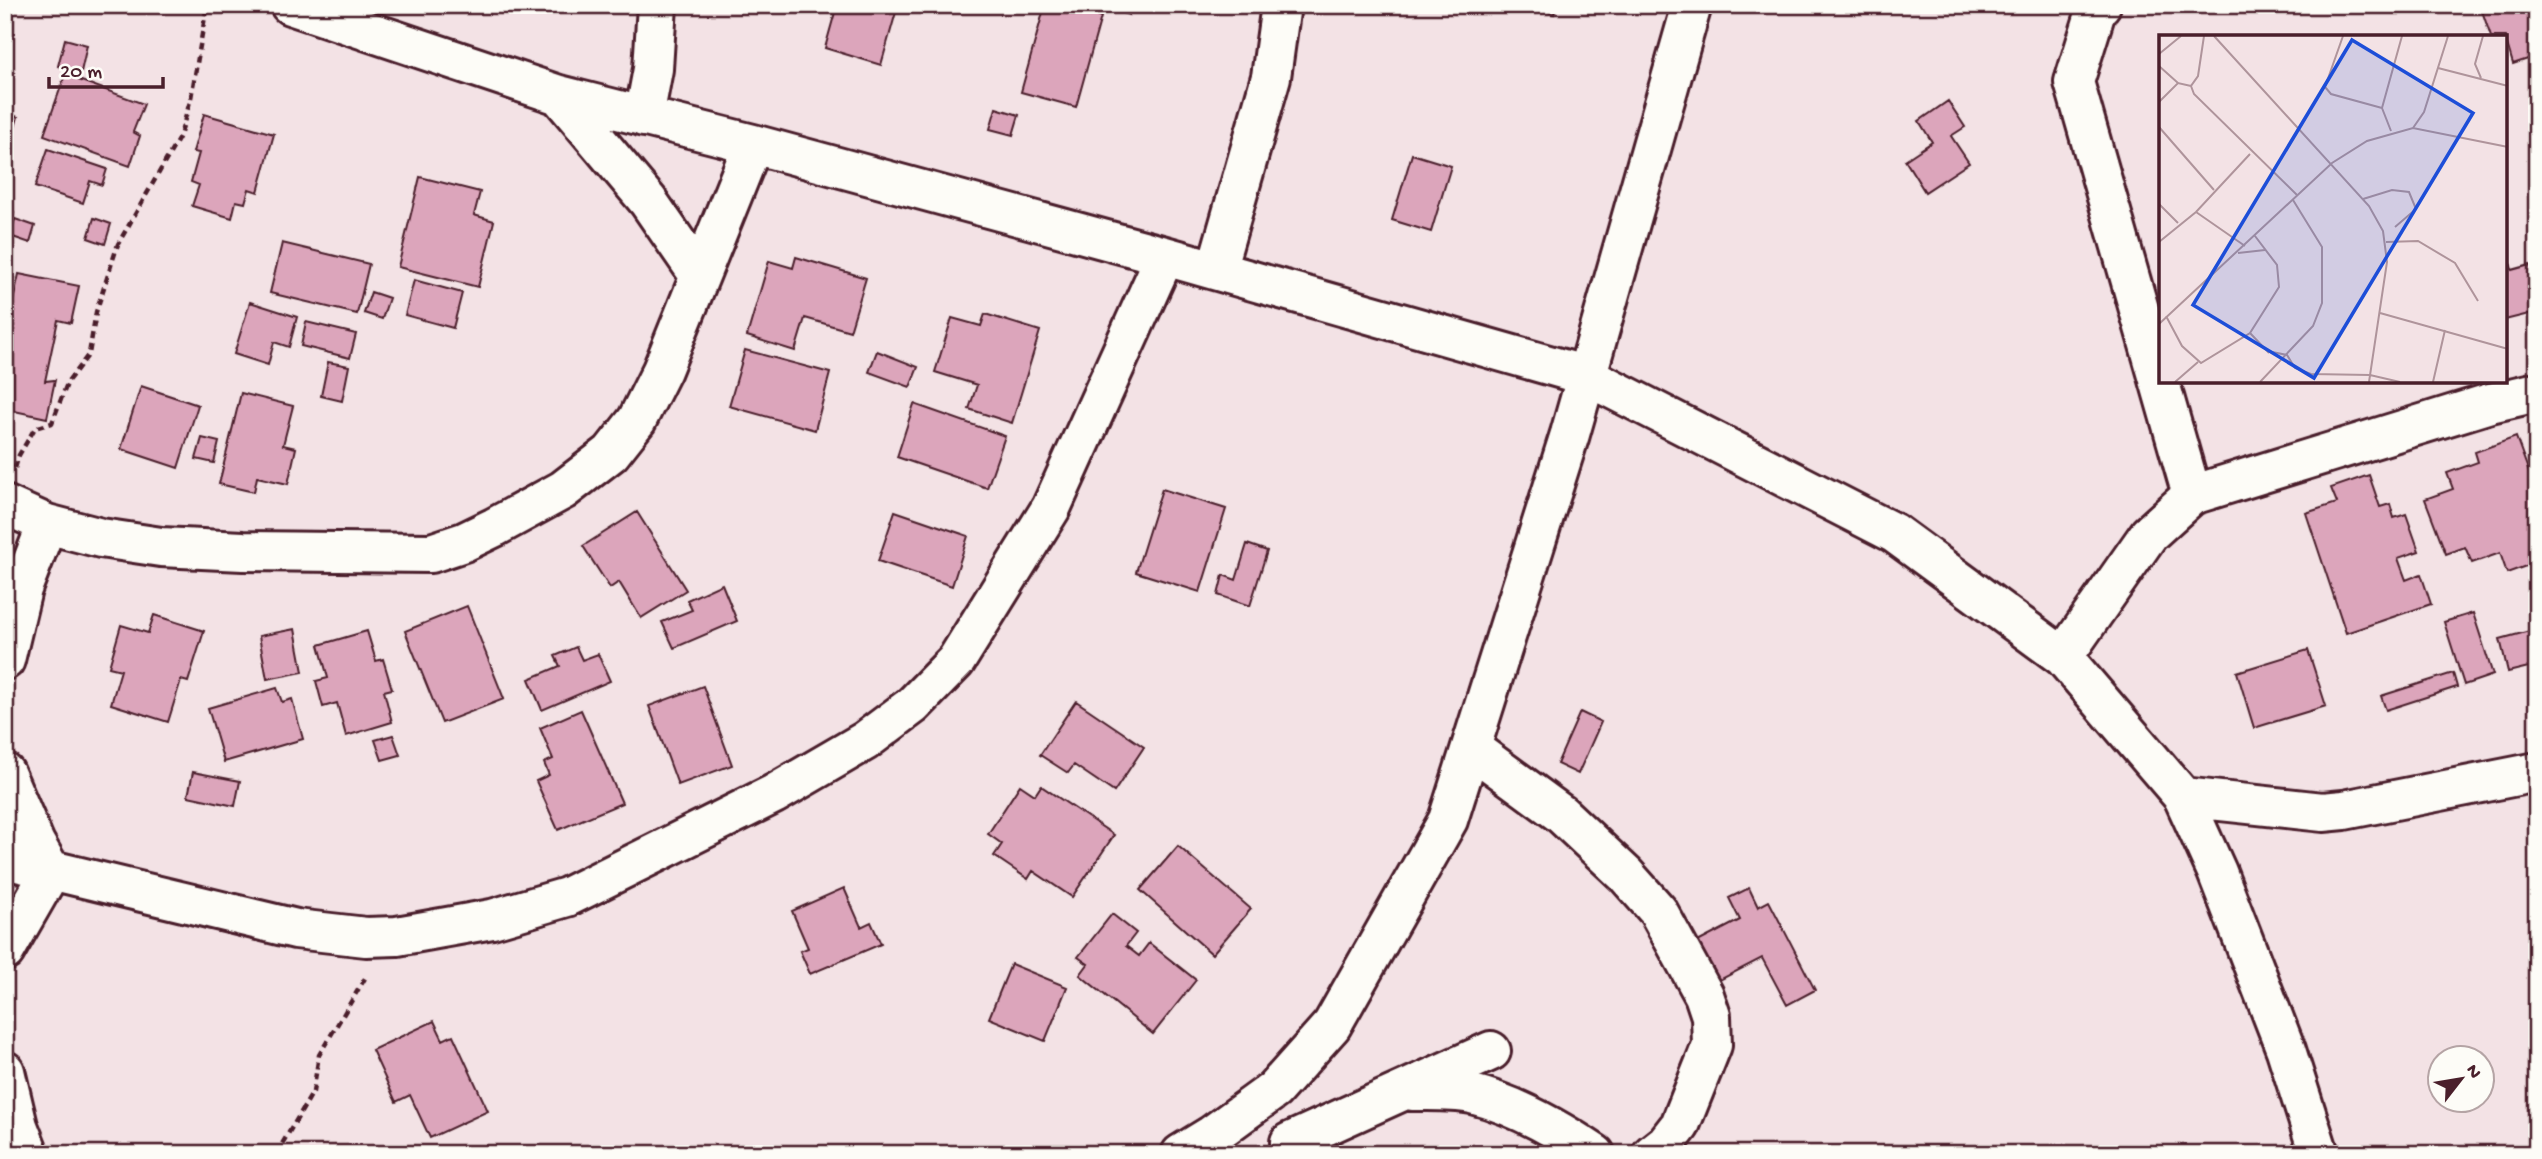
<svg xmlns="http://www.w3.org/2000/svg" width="2542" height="1159" font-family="'Gochi Hand',sans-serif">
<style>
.building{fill:#dca5bb;stroke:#4a1f2b;stroke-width:2}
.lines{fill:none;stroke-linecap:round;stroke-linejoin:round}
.minor-casing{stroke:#4a1f2b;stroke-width:44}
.path{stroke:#4a1f2b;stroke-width:4.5;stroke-dasharray:7 5;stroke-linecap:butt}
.minor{stroke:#fdfcf7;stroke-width:38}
.inset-road{fill:none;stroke:#af949b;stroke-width:2}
.view{fill:#1d4ed8;fill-opacity:0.15;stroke:#1d4ed8;stroke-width:3.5}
.inset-edge{fill:none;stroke:#4a1f2b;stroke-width:3.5}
</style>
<rect width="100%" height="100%" fill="#f3e2e5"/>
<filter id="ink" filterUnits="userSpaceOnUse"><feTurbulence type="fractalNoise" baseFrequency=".0143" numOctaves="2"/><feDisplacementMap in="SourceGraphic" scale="14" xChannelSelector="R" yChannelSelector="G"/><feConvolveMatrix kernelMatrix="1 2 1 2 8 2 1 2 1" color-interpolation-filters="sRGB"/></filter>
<g filter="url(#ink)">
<!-- building -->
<path class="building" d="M837,5H898L881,65L825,48Z
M1045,5H1062L1101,17L1076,107L1021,92Z
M1095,5H1131L1129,15Z
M1527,5H1557L1554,14Z
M2480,5H2537V56L2513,64L2505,37H2491Z
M65,39L87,45L81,72L58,66Z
M65,75L144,104L133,132L140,136L130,166L44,135Z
M1948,101L1965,127L1951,136L1969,163L1925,192L1905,160L1932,142L1919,121Z
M996,108L1019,115L1013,135L990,129Z
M5,113L18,117L5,162Z
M204,114L274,134L258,192L249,189L245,203L236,201L232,218L192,206L199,185L191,182L199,153L193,152Z
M48,149L107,169L102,185L90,181L83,203L35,187Z
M1412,154L1451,166L1431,232L1392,220Z
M420,177L480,192L474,215L494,221L478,287L398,267Z
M5,211L14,213L7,234L5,233Z
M94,218L111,224L105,244L88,238Z
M15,219L35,226L30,243L10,236Z
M2505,242L2512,270L2530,265L2537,292V312L2505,320Z
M282,243L369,264L357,314L270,293Z
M796,257L866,278L850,331L805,318L795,351L747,336L769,261L793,268Z
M19,274L79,286L71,323L58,320L45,381L55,380L47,418L5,409V337Z
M414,280L462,293L453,328L405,315Z
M371,292L389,298L382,319L364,313Z
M250,302L297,317L289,347L274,342L268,365L234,354Z
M985,314L1040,331L1012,423L969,409L977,385L935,372L952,318L981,326Z
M306,322L356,334L350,358L301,346Z
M745,350L830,373L815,430L729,406Z
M877,351L918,367L910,387L869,372Z
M328,362L349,366L342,401L321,396Z
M141,386L198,405L178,468L121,449Z
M241,393L293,406L283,445L296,448L288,484L257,477L254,492L219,484Z
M914,404L1005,436L987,488L897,457Z
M2516,437L2537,494V562L2507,573L2500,553L2472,563L2465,547L2446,554L2425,499L2453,489L2447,473L2478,462L2475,452Z
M202,438L219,442L214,463L196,459Z
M2369,475L2380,507L2390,504L2394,518L2406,514L2419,551L2398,558L2406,580L2421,574L2431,604L2346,633L2306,513L2337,503L2331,488Z
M1162,489L1226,509L1200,592L1136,572Z
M895,511L968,536L952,586L878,561Z
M637,512L686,590L641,618L619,582L610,588L583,546Z
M1247,544L1267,551L1250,606L1218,595L1223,575L1236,580Z
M722,584L737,621L674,648L662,622L692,610L687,600Z
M467,606L504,699L442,723L405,631Z
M2473,613L2493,675L2464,685L2444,622Z
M154,615L204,631L188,682L181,680L168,722L111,704L121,670L109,667L121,625L148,633Z
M295,629L303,672L267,679L259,636Z
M2537,629V665L2508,672L2500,639Z
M367,631L376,661L383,659L392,689L384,691L392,722L346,736L337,703L323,707L316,681L328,678L319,645Z
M576,647L582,660L598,654L610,681L542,710L529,679L560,666L555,656Z
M2308,650L2326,706L2254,728L2237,672Z
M2453,673L2457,687L2386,710L2381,696Z
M703,686L732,765L678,785L649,706Z
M277,688L282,702L292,699L303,739L224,762L208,708Z
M1076,701L1144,747L1114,792L1074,765L1068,773L1040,755Z
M581,710L622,803L558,830L536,781L549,775L544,763L553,759L540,728Z
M1580,712L1601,722L1578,774L1557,764Z
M393,735L400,755L382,760L375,740Z
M193,772L240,781L235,806L188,796Z
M1020,785L1035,795L1041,786L1114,835L1072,897L1033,871L1028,879L994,856L1002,844L988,834Z
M1178,846L1251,909L1212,954L1140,890Z
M844,888L861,927L871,922L881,944L810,974L800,951L808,948L792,911Z
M1749,888L1758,907L1769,901L1815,990L1787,1005L1762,958L1710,985L1690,946L1740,920L1729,898Z
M1112,914L1136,933L1126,946L1139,956L1149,943L1196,980L1153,1034L1080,975L1088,964L1078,957Z
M1011,964L1067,987L1045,1041L989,1018Z
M434,1021L443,1040L453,1035L488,1111L430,1138L410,1095L396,1102L372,1050Z"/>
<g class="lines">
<!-- minor casing -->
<g class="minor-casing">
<path id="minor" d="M290,5L559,95L753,144L1165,256L1587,376L1894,533L2063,657L2183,797L2217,872L2286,1050L2319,1154
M2101,5L2097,8L2074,82L2192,495
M559,95L648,201L699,275
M644,117L653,69L657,5
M1216,270L1271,77L1281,5
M5,505L47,524L101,538L161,547L243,551L431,553L464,542L495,527L563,490L611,453L637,420L662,370L753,144
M2063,657L2149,534L2192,495L2490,403L2537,392
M5,660L22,589L47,524
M1471,748L1561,814L1626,875L1658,911L1704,995L1711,1016L1712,1045L1680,1125L1666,1143L1652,1154
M5,773L35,843L51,871L5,951
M2183,797L2323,812L2344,810L2537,772
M5,859L296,929L366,937L397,936L492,919L567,897L774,794L865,741L913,705L956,661L1051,508L1165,256
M5,1071L18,1126L29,1154
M1412,1091C1432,1091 1453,1090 1472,1094C1516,1105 1558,1129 1595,1154
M1290,1142L1491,1051
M1181,1154L1212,1135L1274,1090L1332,1025L1448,820L1570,434L1692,5"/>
</g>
<!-- path -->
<path class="path" d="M15,468L19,455L35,428L52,423L68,381L89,354L96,312L118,244L180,136L191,98L207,5
M276,1154L313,1092L319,1055L367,975"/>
<!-- minor -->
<use href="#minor" class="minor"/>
</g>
</g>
<!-- overview -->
<g transform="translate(2159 35)">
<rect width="348" height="348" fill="#f3e2e5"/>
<path class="inset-road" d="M45,1L39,41L32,51L35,59L138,160M55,1L210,171L224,196L228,227L210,347M184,1L166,52L172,59L223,73M0,19L22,1M0,31L19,48M279,33L349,51M322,43L316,29L324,1M0,67L19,48L32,51M0,92L55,155M254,93L265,77L289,1M232,96L223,73L243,1M204,164L233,155L250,157L257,174L236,192M0,169L19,188M37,177L86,211M0,207L37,177L91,119M227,207L259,206L296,228L319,266M79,218L106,215M221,278L349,314M7,281L23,311L42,328L91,298L120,252L118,230L96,201M0,289L173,128L208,106L254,93L349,112M91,298L110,318M108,316L128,320L136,333L152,339L211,340L241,347M16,347L39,327M101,347L154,291L163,268V212L134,165M274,347L286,295"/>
<path class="view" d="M193,5L314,78L155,343L34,270Z"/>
<rect width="348" height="348" class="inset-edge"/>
</g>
<!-- margin -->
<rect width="2542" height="1159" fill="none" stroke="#fdfcf7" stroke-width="28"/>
<rect x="14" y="14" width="2514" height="1131" fill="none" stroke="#4a1f2b" stroke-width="2.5" filter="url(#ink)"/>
<!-- north arrow -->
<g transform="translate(2461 1079) rotate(59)"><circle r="33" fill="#fdfcf7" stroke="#b5a4a5" stroke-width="2"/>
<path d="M0-5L12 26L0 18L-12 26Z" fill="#4a1f2b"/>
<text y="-10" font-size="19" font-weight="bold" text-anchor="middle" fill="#4a1f2b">N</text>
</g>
<!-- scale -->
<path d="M49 77v10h114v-10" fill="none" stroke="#4a1f2b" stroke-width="3.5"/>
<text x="60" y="77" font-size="21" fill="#4a1f2b" stroke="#fdfcf7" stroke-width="5" paint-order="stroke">20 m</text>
</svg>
